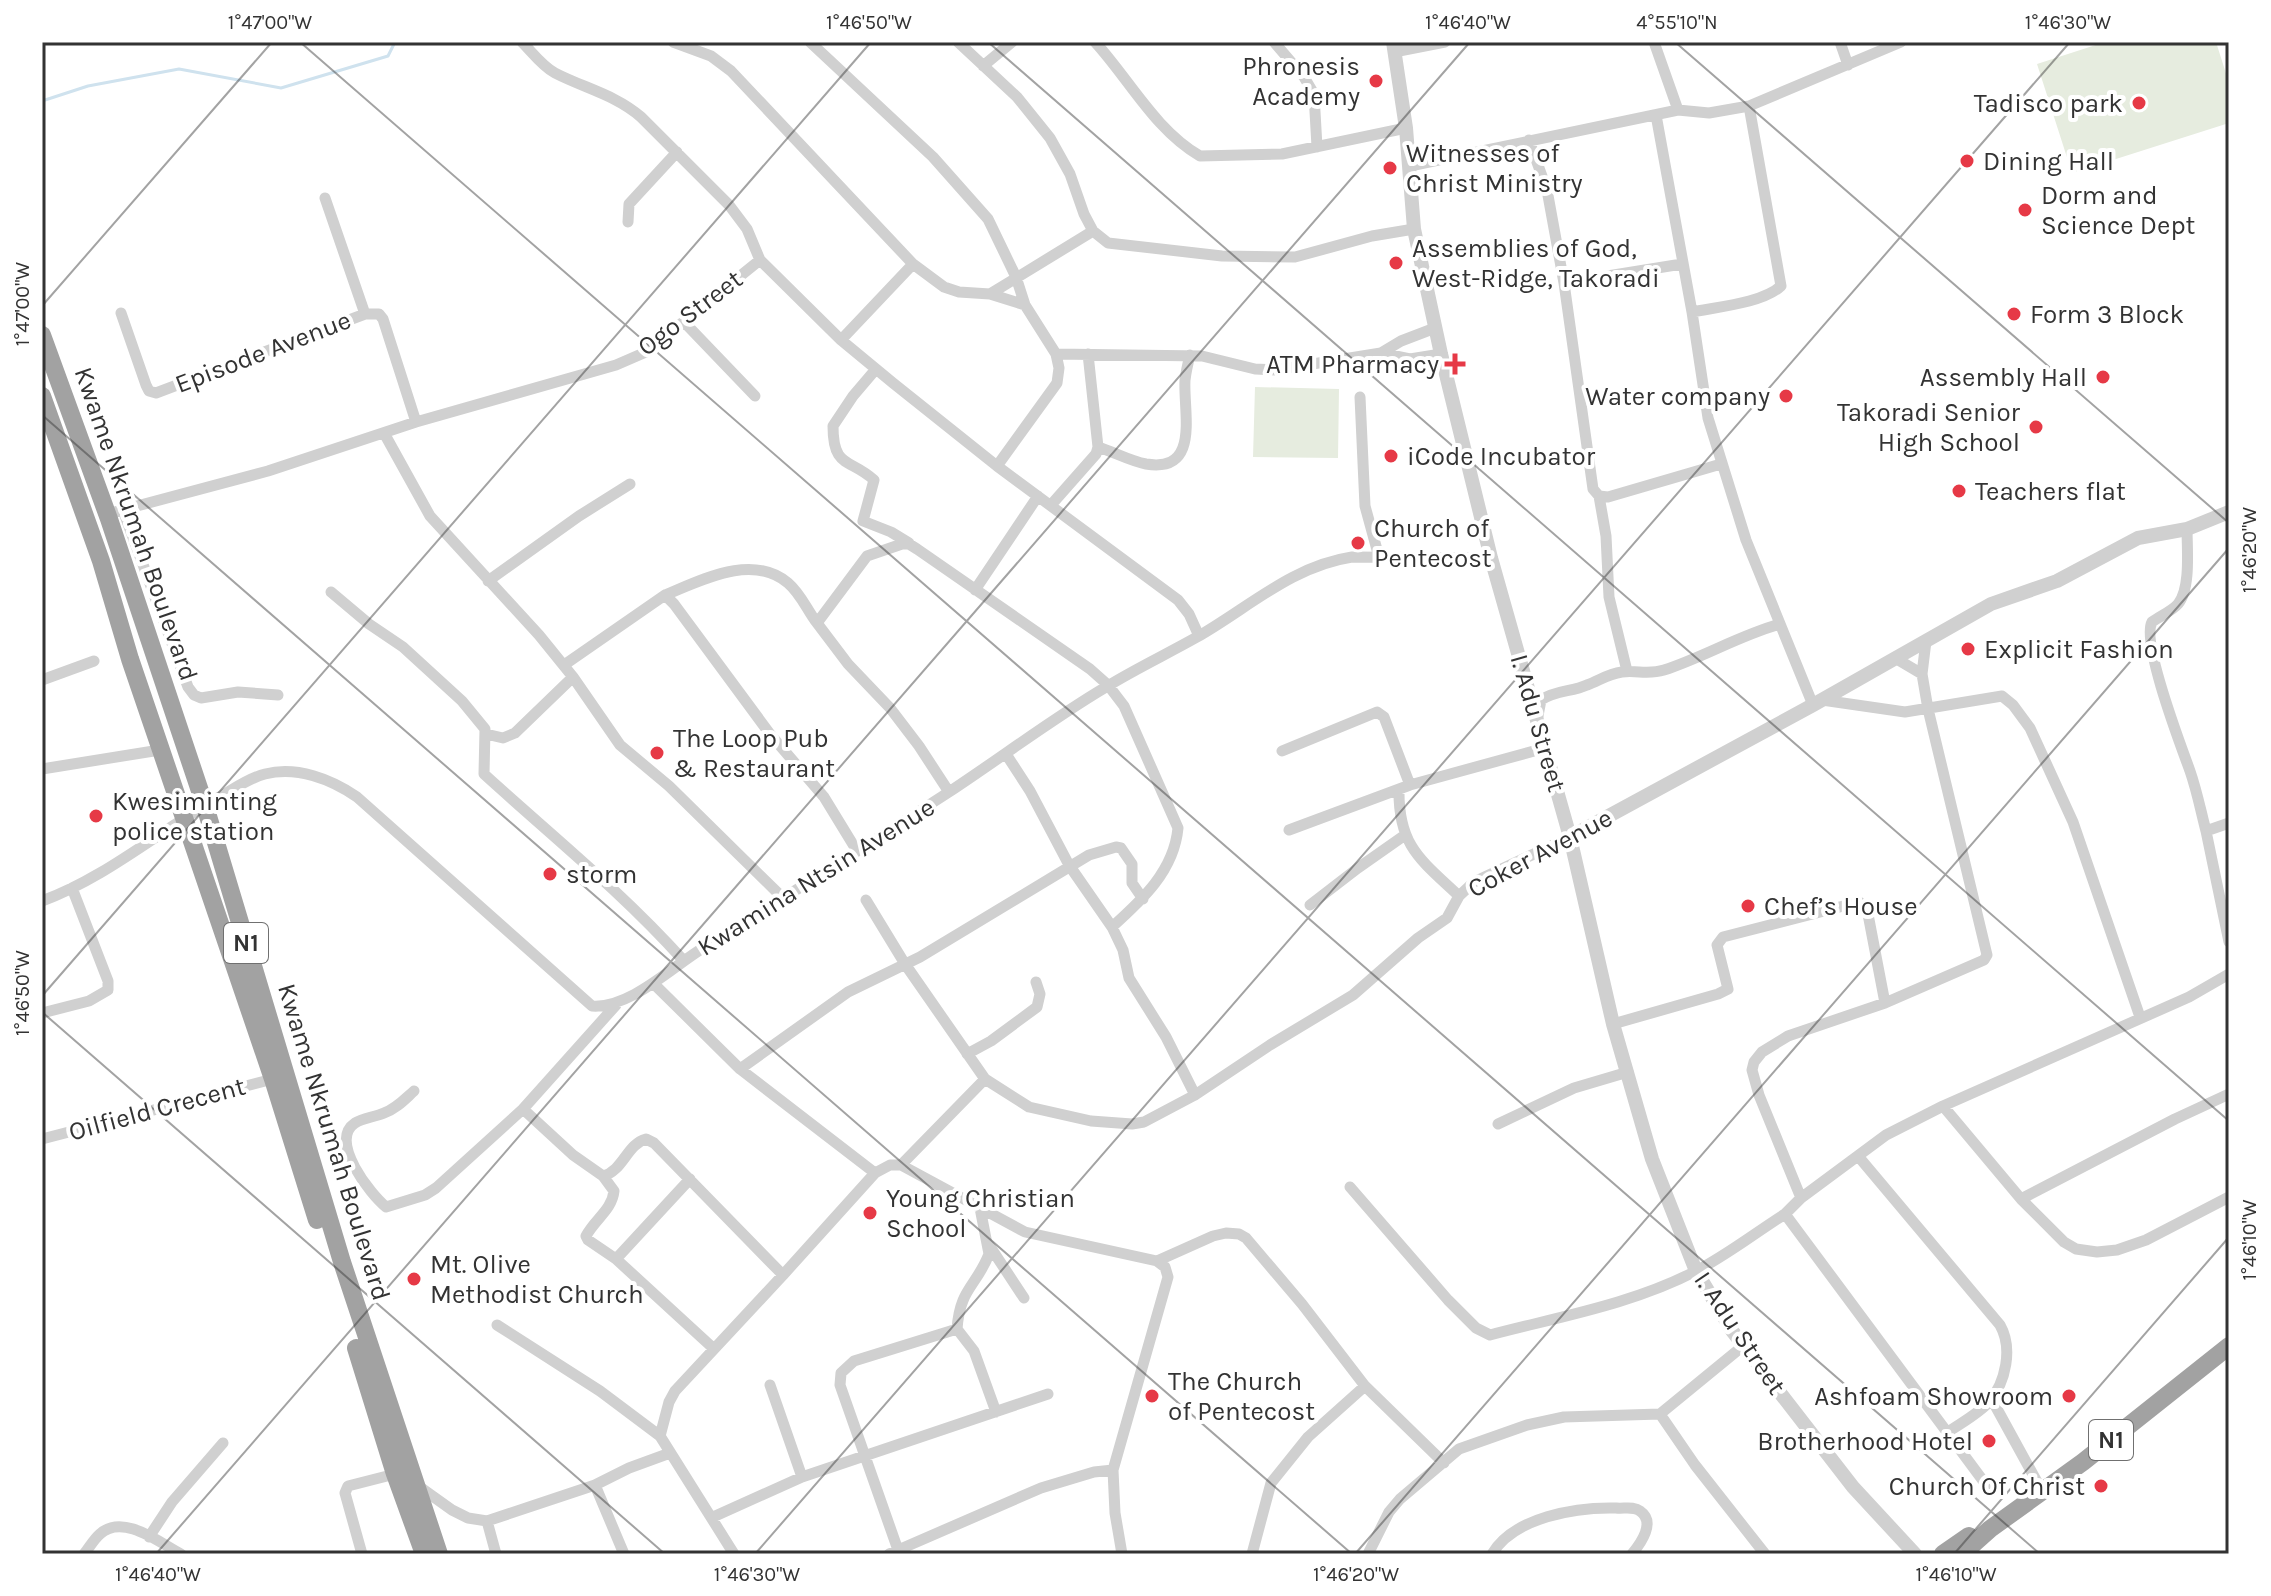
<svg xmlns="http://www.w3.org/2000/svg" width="2271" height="1596" font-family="Karla,sans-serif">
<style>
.garden{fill:#e6ecdf}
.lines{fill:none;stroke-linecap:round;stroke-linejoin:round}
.stream{stroke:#cfe2ee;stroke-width:3}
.minor{stroke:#d0d0d0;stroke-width:11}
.tertiary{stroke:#d0d0d0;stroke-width:14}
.trunk{stroke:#a2a2a2;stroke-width:18}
.ticks{fill:none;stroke:#333;stroke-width:2;stroke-opacity:0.45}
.poi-dot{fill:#e63946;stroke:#fff;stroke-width:3}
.labels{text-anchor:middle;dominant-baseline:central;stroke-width:8;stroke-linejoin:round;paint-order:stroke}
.shield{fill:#fff;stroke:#707070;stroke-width:2}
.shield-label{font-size:24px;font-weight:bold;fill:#333}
.poi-label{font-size:26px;fill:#333;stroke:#fff;text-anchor:start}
.street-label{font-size:26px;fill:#333;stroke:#fff}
.neatline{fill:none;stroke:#333;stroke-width:3}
.ticks-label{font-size:20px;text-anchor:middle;fill:#333}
</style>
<rect width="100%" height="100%" fill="#fff"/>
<!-- garden -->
<path class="garden" d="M2105,42H2216L2229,83V123L2072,173L2037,64Z
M1255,387L1339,389L1338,458L1253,457Z"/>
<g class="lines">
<!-- stream -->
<path class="stream" d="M42,101L88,86L179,69L281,88L388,56L395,42"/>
<!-- minor -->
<path class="minor" d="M522,42C532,52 542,66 555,73C584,88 616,95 641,117L729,205L747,229L760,260
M673,42L711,56L731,71L913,264L944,287L959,292L990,294L1093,231
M810,42L933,157L988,219L1016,277L1025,305L1056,354L1202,356L1255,369L1275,370L1381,353L1401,341L1435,328
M958,42L1017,97L1050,138L1070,174L1084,214L1093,231L1108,243L1222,256L1295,257L1372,236L1414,229
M1095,42C1129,79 1155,130 1200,156L1282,154L1406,128
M1274,42L1304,77L1314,94L1317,147
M1654,42L1678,110
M1840,42L1848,65
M1394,52L1445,42
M983,66L1012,42
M1656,115L1692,312L1708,418L1746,540L1813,705
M1529,140L1547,190L1564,283L1593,489L1599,496L1608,497L1721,464
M1410,166L1678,110L1709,113L1749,106L1901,42
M325,198L365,314
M628,222L629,204L677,152
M1564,283L1682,264
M990,294L1025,305
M1692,312C1717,307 1763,303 1781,286L1749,106
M121,313L146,385L149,391L156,393L365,314H379L383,319L416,422
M685,323L755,396
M841,340L913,264
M1381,353L1410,359L1441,354
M876,369L853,396L833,426C833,469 850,458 874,480L863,521L891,532L909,543
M1360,397L1365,506L1379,557
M384,433L430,516L539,635L573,677L620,745L669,786L784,899
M1098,447C1114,452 1130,461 1146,464C1201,473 1183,412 1185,380C1186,372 1188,363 1190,355
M997,466L1057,383L1059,368L1056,354
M1599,496L1606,536L1609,597L1627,671
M1051,505L1096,454L1098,447L1088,354
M123,510L188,687L194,695L201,698L238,692L278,695
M107,514L268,471L416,422L616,365L646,352L760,260L841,340L893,383L997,466L1178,600L1189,614L1199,636
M2187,529C2187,548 2191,589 2178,604C2172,611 2160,616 2152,622C2141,642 2181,746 2190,771C2197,791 2201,812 2206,831
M488,581L579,516L630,484
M975,590L1038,496
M331,592L369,624L403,647L462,701L485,729L484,774C551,835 622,892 683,960
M665,595C702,580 752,553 788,583C801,594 807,610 817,623
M1895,658L1922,674
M564,665L665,595L674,604L770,734L824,797L857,851
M42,680L94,661
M1822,700L1905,712L2002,696L2013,705L2030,728L2073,822L2140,1017
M1538,716L1541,700C1556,690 1572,692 1587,685C1600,680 1608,674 1622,672C1637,670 1648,675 1664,670C1704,657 1740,635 1780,624
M486,734L503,738L515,733L573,677
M1282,751L1377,712L1384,717L1410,785
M1006,754L1030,791L1069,865L1112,927L1123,950L1129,978L1166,1037L1195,1095
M42,769L160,750
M1399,789C1398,846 1421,860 1459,896
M949,792L919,746L890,708L848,664L817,623L867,556L902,544H909L917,549L1090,669L1108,685L1124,706L1178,828C1174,871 1142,900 1112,927
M2229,823L2206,831L2229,942
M1289,830L1410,785L1545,748
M866,900L905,964L985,1079L1029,1107L1091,1121L1132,1124L1144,1122L1195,1095L1270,1045L1353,995L1418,938L1447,918L1459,896L1474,882L1570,837
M42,901C105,878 158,832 216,799C231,791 248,778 265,774C297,766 331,779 357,797L592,1006C629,1009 672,967 703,948C786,897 868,845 949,792C1002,757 1052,719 1106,687C1135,669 1167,654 1197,637C1248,608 1292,566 1352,557L1491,558
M1310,905L1358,868L1405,835
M653,983L740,1069L875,1173L890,1165H901L1025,1232L1157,1261L1213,1236L1226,1233L1239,1234L1246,1238L1302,1304L1365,1386
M42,1013L89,1001L108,990V981L72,888
M1613,1024L1718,994L1728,989L1717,945L1723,937L1859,902L1867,909L1885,1003
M967,1054L991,1041L1037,1007L1040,994L1036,982
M740,1069L848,992L920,957L1089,855L1116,847L1121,848L1132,864V883L1143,899
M414,1091C405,1099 396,1109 384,1113C375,1117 362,1118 355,1123C328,1141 371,1195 386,1207L425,1195L436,1188L523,1109L616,1005
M1943,1106L2021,1199L2064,1242L2076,1249L2097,1252L2117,1250L2146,1240L2229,1197
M523,1109L573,1155L603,1176C623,1171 627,1144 646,1139L654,1143L783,1275L875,1173
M1498,1124L1574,1088L1628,1072
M42,1139L273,1079
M1858,1156L2000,1325C2013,1348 2006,1382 1989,1402C1978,1414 1961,1423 1948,1432
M901,1165L985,1079
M603,1176L614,1191C612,1210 595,1219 586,1236L588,1240L616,1259L713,1348
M1350,1187L1448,1300L1476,1328L1490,1335C1558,1317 1633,1304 1696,1271C1727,1255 1755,1233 1785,1214L1987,1486
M1801,1198L1759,1095L1752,1070L1754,1062L1762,1052L1788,1036L1885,1003L1984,960L1987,955L1928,709L1922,674L1926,641
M2021,1199L2175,1119L2229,1094
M980,1208L989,1254C976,1287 960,1288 957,1329L974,1351L996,1412
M1785,1214L1801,1198L1886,1135L1943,1106L2189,997L2229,974
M989,1245L1024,1298
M616,1259L690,1179
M497,1325L600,1391L660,1436L734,1554
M1743,1346L1660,1414L1695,1465L1765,1554
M770,1385L802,1477
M1991,1398L2042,1491
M660,1436L669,1402L675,1391L783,1275
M417,1485L452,1510L468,1518L487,1521L595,1485L629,1468L670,1453
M595,1485L624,1554
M713,1517L802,1477L1048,1394
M487,1521L496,1554
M149,1537L172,1502L223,1443
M898,1550L840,1385L841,1373L854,1361L957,1329
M84,1554C89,1548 94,1539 100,1534C123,1513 160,1543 181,1554
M362,1554L345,1493L348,1486L395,1474
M889,1554L1041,1488L1094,1472L1113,1470
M1122,1554L1115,1513L1113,1470L1168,1277L1165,1267L1157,1261
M1252,1554L1271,1483L1308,1437L1365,1386L1444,1463
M1368,1554L1389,1512L1400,1499L1459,1449L1527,1425L1564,1417L1660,1414
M1492,1554C1514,1517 1576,1507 1616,1508C1623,1509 1634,1506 1640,1511C1656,1522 1641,1543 1632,1554"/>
<!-- tertiary -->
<path class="tertiary" d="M1393,42L1406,128L1414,229L1441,354L1491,558L1570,837L1613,1024L1652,1159L1696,1271L1733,1332L1853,1487L1915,1554
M1570,837L1813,705L1991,604L2057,581L2138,538L2187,529L2229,512"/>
<!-- trunk -->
<path class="trunk" d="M42,335L109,519L205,806L342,1262L439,1554
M42,396L101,561L130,659L273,1079L317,1220
M356,1348L395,1474L424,1554
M1943,1554L1969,1536
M1962,1554L1990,1529L2083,1462L2229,1346"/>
</g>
<!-- ticks -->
<path class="ticks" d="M300,42L2040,1554M988,42L2229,1121M1675,42L2229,523M42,306L272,42M42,415L1352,1554M42,996L871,42M42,1012L665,1554M156,1554L1470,42M755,1554L2070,42M1355,1554L2229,548M1954,1554L2229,1237"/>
<!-- markers -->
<g class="poi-dot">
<circle cx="1376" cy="81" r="8"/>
<circle cx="2139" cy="103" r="8"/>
<circle cx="1967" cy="161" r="8"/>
<circle cx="1390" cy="168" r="8"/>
<circle cx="2025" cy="210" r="8"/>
<circle cx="1396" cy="263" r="8"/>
<circle cx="2014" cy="314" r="8"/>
<path d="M1451 352h8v8h8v8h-8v8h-8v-8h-8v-8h8z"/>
<circle cx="2103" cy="377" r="8"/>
<circle cx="1786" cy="396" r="8"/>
<circle cx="2036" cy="427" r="8"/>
<circle cx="1391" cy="456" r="8"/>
<circle cx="1959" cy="491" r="8"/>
<circle cx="1358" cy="543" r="8"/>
<circle cx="1968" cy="649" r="8"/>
<circle cx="657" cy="753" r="8"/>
<circle cx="96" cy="816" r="8"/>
<circle cx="550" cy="874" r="8"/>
<circle cx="1748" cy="906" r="8"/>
<circle cx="870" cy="1213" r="8"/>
<circle cx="414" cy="1279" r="8"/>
<circle cx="1152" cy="1396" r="8"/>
<circle cx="2069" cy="1396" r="8"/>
<circle cx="1989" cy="1441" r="8"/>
<circle cx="2101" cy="1486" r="8"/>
</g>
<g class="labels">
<!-- shield labels -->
<g class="shield">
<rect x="224" y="923" width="44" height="40" rx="6"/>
<rect x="2089" y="1420" width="44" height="40" rx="6"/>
</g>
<g class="shield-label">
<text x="246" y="943">N1</text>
<text x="2111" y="1440">N1</text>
</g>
<!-- poi labels -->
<g class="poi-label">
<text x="1360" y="66" text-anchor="end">Phronesis<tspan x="1360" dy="30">Academy</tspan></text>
<text x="2123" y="103" text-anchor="end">Tadisco park</text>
<text x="1406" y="153">Witnesses of<tspan x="1406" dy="30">Christ Ministry</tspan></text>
<text x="1983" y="161">Dining Hall</text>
<text x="2041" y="195">Dorm and<tspan x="2041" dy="30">Science Dept</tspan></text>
<text x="1412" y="248">Assemblies of God,<tspan x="1412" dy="30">West-Ridge, Takoradi</tspan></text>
<text x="2030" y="314">Form 3 Block</text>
<text x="1439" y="364" text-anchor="end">ATM Pharmacy</text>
<text x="2087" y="377" text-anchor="end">Assembly Hall</text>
<text x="1770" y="396" text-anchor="end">Water company</text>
<text x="2020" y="412" text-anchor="end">Takoradi Senior<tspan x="2020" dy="30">High School</tspan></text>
<text x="1407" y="456">iCode Incubator</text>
<text x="1975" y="491">Teachers flat</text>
<text x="1374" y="528">Church of<tspan x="1374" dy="30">Pentecost</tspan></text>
<text x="1984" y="649">Explicit Fashion</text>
<text x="673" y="738">The Loop Pub<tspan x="673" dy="30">&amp; Restaurant</tspan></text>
<text x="112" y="801">Kwesiminting<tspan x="112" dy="30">police station</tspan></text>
<text x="566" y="874">storm</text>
<text x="1764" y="906">Chef’s House</text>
<text x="886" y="1198">Young Christian<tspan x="886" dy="30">School</tspan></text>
<text x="430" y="1264">Mt. Olive<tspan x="430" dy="30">Methodist Church</tspan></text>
<text x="1168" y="1381">The Church<tspan x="1168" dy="30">of Pentecost</tspan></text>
<text x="2053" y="1396" text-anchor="end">Ashfoam Showroom</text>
<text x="1973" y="1441" text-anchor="end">Brotherhood Hotel</text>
<text x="2085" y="1486" text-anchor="end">Church Of Christ</text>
</g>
<!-- street labels -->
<g class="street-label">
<text transform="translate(690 313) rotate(-37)">Ogo Street</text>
<text transform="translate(263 352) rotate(-21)">Episode Avenue</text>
<text transform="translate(136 524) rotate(71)">Kwame Nkrumah Boulevard</text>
<text transform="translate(1538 723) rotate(74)">I. Adu Street</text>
<text transform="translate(1540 853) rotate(-28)">Coker Avenue</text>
<text transform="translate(816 877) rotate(-32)">Kwamina Ntsin Avenue</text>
<text transform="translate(157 1109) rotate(-15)">Oilfield Crecent</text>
<text transform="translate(334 1142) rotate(73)">Kwame Nkrumah Boulevard</text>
<text transform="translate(1740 1333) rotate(56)">I. Adu Street</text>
</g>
</g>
<!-- border -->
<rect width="2271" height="1596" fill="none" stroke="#ffffff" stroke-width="88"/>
<rect x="44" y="44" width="2183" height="1508" class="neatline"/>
<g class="ticks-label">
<text x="270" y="29">1°47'00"W</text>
<text x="869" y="29">1°46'50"W</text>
<text x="1468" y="29">1°46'40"W</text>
<text x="1677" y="29">4°55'10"N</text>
<text x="2068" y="29">1°46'30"W</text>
<text transform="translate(22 304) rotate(-90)" y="7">1°47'00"W</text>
<text transform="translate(2249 550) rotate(-90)" y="7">1°46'20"W</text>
<text transform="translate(22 993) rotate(-90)" y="7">1°46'50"W</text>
<text transform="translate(2249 1240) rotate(-90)" y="7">1°46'10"W</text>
<text x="158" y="1581">1°46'40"W</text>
<text x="757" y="1581">1°46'30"W</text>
<text x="1356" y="1581">1°46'20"W</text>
<text x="1956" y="1581">1°46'10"W</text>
</g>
</svg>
